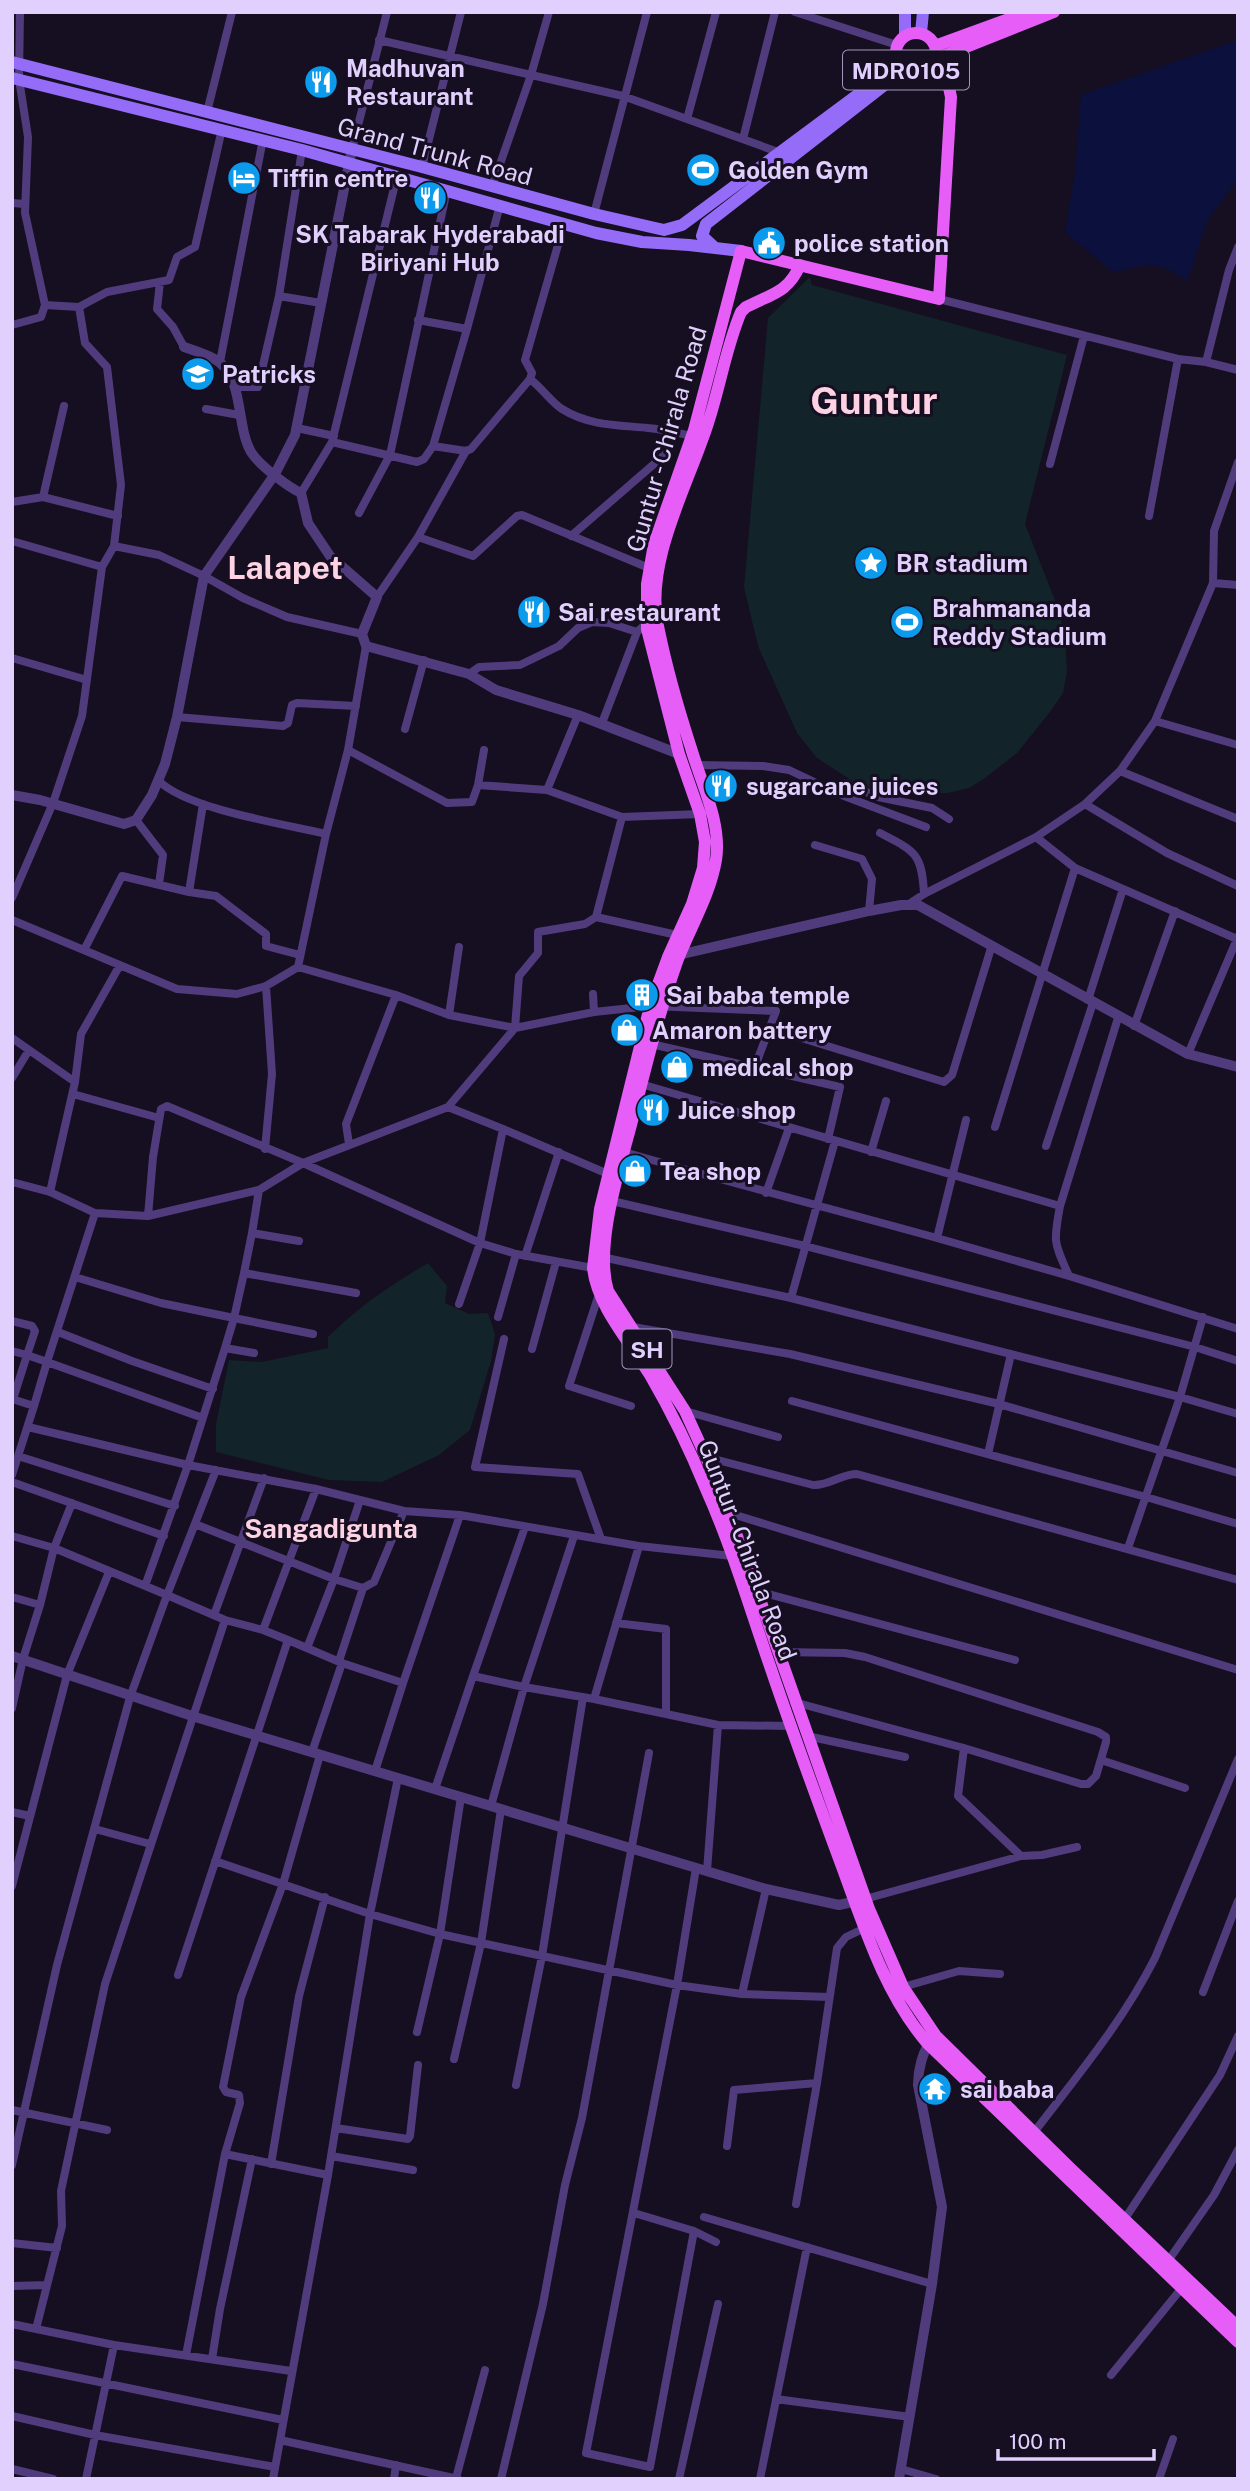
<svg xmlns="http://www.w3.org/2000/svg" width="1250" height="2491" font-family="'Public Sans',sans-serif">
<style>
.green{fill:#12242a}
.water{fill:#0c103c}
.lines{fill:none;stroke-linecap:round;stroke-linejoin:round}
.minor{stroke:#503c7d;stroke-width:8}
.tertiary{stroke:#503c7d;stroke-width:10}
.secondary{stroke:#956cf8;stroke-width:12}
.primary{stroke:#e75df7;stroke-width:12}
.labels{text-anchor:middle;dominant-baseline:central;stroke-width:6;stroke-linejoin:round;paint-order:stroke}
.shield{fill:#160e21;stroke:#a496bb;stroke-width:2}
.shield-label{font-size:23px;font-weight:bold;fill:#e1d0fd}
.poi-label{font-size:24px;font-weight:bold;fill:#e1d0fd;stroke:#160e21;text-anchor:start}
.street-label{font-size:24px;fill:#e1d0fd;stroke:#160e21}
.neighbourhood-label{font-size:26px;font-weight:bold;fill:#fdd2e2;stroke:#160e21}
.district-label{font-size:32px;font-weight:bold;fill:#fdd2e2;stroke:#160e21}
.town-label{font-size:38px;font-weight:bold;fill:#fdd2e2;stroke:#160e21}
</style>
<rect width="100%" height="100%" fill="#160e21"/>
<!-- green -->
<path class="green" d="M810,277L812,285L1067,355L1025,524L1058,608L1065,636L1067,672L1063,693L1050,712L1017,753L985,778L969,788L948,793L902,794L879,791L854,782L817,758L797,733L758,646L744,587L768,318Z
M428,1263L447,1286L445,1303L469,1314L488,1313L495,1334L491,1361L470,1430L439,1455L382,1482L329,1480L216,1452V1424L229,1360L262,1362L328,1348V1337C361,1305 389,1286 428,1263Z"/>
<!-- water -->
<path class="water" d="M1238,40V179L1208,219L1187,282C1161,259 1144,265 1113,272L1065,232L1075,172L1081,95Z"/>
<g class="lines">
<!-- minor -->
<path class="minor" d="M795,12L897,45
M379,40L623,96L781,153
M207,112L232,12
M687,119L716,12
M743,139L775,12
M352,149L387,12
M422,167L461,12
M492,187L531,75L549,12
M12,203L25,204
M594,214L647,12
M160,282L157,309L173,327L184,347
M279,296L321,303
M939,299L1178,359L1206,362L1238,370
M45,305L79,307L107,292L169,280L177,257L195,247L222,129
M418,320L467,329
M12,325L41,317L45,305L25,213L28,137L19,79L20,12
M220,362L263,139
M1206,362L1229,270L1238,247
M530,379C542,388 552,403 562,409C589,426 619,425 648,428C663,429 678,433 692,436
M236,387H258L279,296L302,150
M206,409L239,415
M297,428L334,436
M332,442L417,462L424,459L433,446L466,451L471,449L530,379L532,373L525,360L564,224
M433,446L467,329L500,205
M1050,464L1084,336
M301,493L332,442L397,176
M43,497L118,516
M12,502L43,497L64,406
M359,513L390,455L447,190
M1149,516L1178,359
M571,536L669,451
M418,537L466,451
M12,541L102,567
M114,546L159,555L204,576L243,598L287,617L362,634
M1213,583L1238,585
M377,597L418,537L473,556L517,516L522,515L649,568
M12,658L87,680
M469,674L479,667L520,665L559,646L578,628L592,622L609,623L637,632
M578,715L547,790L622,817L700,814
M177,717L283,726L288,723L292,705L297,703L356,706
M1155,721L1238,745
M602,723L637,632L647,623
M405,729L424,660
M348,750L447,803L472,802L478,785L547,790
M696,765L763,766L789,770L844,796L926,827
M1120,771L1238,819
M159,781C187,809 284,824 326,834
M478,785L484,750
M825,786L846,783L878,797L932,808L949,819
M1085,804L1167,853L1238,886
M136,820L163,855L159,884
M880,833C915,851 922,853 924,894
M1036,837L1075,868L1237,939L1238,937
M815,845L862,859L872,879L869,911
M189,892L216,896L266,934V946L300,955
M12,898L53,803L82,716L102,567L114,546L121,485L107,367L85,343L79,307
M909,904L924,894L1036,837L1085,804L1120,771L1155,721L1213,583L1214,531L1238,462
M596,917L677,935
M12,920L177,989L237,994L266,986L298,967L326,834L348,750L366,646
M84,950L122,876L189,892L203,804
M298,967L396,995L449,1015L515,1028L519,976L538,953V932L585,924L596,917L622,817
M593,994L594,1012
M1088,1000L1123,889
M449,1015L459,947
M1118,1018L1060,1206C1053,1243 1054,1242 1069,1276L1238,1329
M1134,1026L1175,911
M769,1028L944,1082L952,1075L992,945
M12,1038L75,1082
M651,1044L840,1087L828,1139
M1188,1054L1237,939
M12,1078L29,1050
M641,1084L1060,1206
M73,1094L159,1118
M448,1107L503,1129L480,1243L459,1304
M995,1127L1075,868
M503,1129L608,1174
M349,1144L346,1124L396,995
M1046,1146L1093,1003
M265,1149L272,1074L266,986
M624,1152C728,1182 832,1209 937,1238L966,1120
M871,1152L886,1101
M12,1182L50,1192L95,1213L148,1216L259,1190L303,1163L448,1107L515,1028L594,1012L650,1006L776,1011L754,1069
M259,1190L252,1233L299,1241
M50,1192L75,1082L81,1034L120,965
M766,1193L789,1128
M612,1201L805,1246L1195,1347L1238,1361
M95,1213L47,1362L203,1418
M148,1216L153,1157L161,1109L167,1106L303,1163L480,1243L516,1254L593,1268
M252,1233L244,1273L356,1293
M937,1238L1069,1276
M525,1256L559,1152
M602,1257L791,1298L1180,1397L1238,1414
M244,1273L234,1318L313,1334
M75,1277L161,1303L234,1318L225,1348L254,1353
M599,1294L569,1386L631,1406
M791,1298L835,1141
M498,1317L516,1254
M12,1321L32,1326L35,1331L27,1355L12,1351
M633,1327L790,1354L999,1404L1238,1473
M58,1332L132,1361L213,1389
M504,1339L475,1467L578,1474L601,1539
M225,1348L188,1465L316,1489L404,1511L460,1515L639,1546L732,1556
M532,1349L556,1262
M12,1399L34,1406L47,1362L27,1355L13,1399
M792,1401L1146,1497L1238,1524
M685,1411L778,1437
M28,1427L188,1465L145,1586
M988,1454L1011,1354
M18,1456L175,1506
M706,1457L813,1485C829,1486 841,1474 857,1474L1238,1580
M12,1475L34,1406
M12,1482L164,1536
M729,1513L1238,1670
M195,1524L334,1579L360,1500
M525,1527L473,1676L524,1687L574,1536
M12,1536L54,1548L72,1503
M1128,1548L1180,1397L1203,1317
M757,1591L1015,1660
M12,1597L40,1605L54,1548L167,1595L216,1470
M214,1615L264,1478
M225,1620L263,1630L316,1489
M616,1623L666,1629V1714L718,1725L791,1726
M288,1640L342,1663L312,1752
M307,1648L334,1579L363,1588L374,1582L404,1511
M777,1652L845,1653L865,1657L1098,1732L1106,1737V1742L1096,1776L1088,1784H1081L964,1748L794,1702
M339,1661L363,1588
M342,1663L403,1683L375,1771
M403,1683L460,1515
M594,1699L666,1714
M12,1708L23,1659L40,1605
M807,1736L905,1757
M964,1748L958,1796L1021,1856
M1101,1760L1185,1788
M435,1789L473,1676
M491,1806L524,1687L594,1699L639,1546
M12,1812L30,1816
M95,1829L150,1844
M215,1861L370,1914L398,1778
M707,1871L718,1725
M12,1886L67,1675L109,1572
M865,1899L1021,1856L1042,1855L1077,1847
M178,1975L288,1640L263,1630
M903,1987L959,1971L1000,1974
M1203,1992L1238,1901
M742,1994L766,1889
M417,2032L440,1934L461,1797
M454,2059L481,1943L501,1809
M516,2085L542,1956L583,1697
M12,2110L107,2130
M336,2128L408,2139L410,2136L418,2065
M1035,2131C1078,2075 1123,2021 1155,1958L1238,1759
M727,2146L734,2090L817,2083L837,1948L846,1937L865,1928
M225,2154L328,2175
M331,2156L413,2170
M271,2164L299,1996L325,1897
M12,2165L57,1965L130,1697L167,1595L225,1620L105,1984L61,2191L62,2226L36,2329
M796,2204L817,2083
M634,2213L694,2231L650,2467L586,2453L677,1985L696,1868
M704,2217L932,2284
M1124,2220L1220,2075L1238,2036
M694,2231L716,2242
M12,2243L57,2248
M1168,2261L1214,2195L1238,2150
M12,2286L47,2285
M12,2324L114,2345L291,2371
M186,2355L225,2154L240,2103L239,2095L226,2092L223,2087L241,1997L283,1884L320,1755
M212,2359L220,2309L252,2159
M12,2364L283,2420
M1111,2375L1181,2289
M776,2399L910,2417
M12,2416L95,2435L275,2467
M280,2440L458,2479
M12,2469L53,2479
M901,2469L936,2479
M456,2478L485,2370
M86,2479L114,2345
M273,2479L328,2175L370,1914L440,1934L677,1985L742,1994L829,1997
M394,2479L396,2465
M501,2479L543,2304L565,2185L582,2118L649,1753
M679,2479L718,2304
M760,2479L807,2247
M1159,2479L1173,2439"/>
<!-- tertiary -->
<path class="tertiary" d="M184,347C195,351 210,355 219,362C244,381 236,426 251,452C259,465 288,487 301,493L308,523L330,556L377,597L362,634L366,646L469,674L496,690L578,715L679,754
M12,795L40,800L124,824L136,820L152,795L165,764L177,717L204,576L275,474L295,435L352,149
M674,956L869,911L901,905H918L1188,1054L1238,1067
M12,1656L192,1716L766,1889L839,1905L861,1900
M899,2479L932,2284L942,2207L918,2085C918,2071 922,2050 933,2039"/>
<!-- secondary -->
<path class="secondary" d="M905,12V36
M921,33L923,12
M12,62L422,167L594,214L664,230L682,225L899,64
M12,78L302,150L596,233L642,242L689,245L741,251
M715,248L702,236L706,224L905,69"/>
<!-- primary -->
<path class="primary" d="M896 53a20 20 0 1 1 40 0a20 20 0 1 1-40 0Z
M935,46L1028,12
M936,59L1054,12
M933,65L947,78L951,97L939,299L741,251L694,430L654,544L647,584V629L679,754L700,814L705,842L703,868L692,904L668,957L650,1006L600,1209L593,1268C597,1306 630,1342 650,1375C671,1411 690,1450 706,1489C732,1547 750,1609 771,1669C793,1734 817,1799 841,1864C864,1926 884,1993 928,2044L1238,2342
M800,265C788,293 771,294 746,307L741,312C726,347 720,387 708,423C689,483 644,562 658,626C666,666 678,708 691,748C701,783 722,823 716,860C710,895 691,926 678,959C659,1012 646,1066 632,1121C620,1168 594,1245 608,1291L685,1411L706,1457L744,1554L869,1909L903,1987L936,2036L1070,2168L1238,2327"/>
</g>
<!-- icons -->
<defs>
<g id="restaurant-disc" transform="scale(1.75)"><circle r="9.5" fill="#0c9aed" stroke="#160e21"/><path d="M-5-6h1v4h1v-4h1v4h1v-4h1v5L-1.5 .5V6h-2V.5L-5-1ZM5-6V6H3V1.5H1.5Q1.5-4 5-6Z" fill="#fff"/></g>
<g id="stadium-disc" transform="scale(1.75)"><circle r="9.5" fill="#0c9aed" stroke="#160e21"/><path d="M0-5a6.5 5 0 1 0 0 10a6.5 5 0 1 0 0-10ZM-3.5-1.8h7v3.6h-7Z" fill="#fff"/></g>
<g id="hotel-disc" transform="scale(1.75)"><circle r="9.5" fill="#0c9aed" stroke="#160e21"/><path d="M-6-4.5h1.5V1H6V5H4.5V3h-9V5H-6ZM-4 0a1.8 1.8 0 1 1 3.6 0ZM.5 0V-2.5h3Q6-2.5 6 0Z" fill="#fff"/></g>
<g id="civic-disc" transform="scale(1.75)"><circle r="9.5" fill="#0c9aed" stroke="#160e21"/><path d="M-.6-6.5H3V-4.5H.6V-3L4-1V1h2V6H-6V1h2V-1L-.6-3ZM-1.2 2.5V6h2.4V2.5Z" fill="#fff"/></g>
<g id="school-disc" transform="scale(1.75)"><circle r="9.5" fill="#0c9aed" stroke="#160e21"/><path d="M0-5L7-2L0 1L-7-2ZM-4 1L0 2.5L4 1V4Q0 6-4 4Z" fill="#fff"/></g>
<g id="sight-disc" transform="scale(1.75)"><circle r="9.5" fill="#0c9aed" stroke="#160e21"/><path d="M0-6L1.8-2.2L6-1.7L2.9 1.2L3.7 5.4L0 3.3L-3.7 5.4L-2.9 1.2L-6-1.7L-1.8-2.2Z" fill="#fff"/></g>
<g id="building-disc" transform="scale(1.75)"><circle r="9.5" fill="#0c9aed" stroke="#160e21"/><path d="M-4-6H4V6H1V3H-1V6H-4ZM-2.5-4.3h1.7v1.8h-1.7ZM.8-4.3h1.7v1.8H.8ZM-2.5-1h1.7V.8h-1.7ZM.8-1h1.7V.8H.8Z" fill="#fff"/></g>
<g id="shop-disc" transform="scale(1.75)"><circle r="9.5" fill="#0c9aed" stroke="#160e21"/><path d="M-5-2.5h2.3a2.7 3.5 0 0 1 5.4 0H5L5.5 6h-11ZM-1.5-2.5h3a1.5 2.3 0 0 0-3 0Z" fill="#fff"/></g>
<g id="temple-disc" transform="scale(1.75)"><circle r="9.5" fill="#0c9aed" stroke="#160e21"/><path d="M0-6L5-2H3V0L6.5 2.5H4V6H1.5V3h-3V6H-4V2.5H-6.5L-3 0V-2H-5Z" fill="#fff"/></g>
</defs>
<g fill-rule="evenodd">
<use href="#restaurant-disc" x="321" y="82"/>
<use href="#stadium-disc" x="703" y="170"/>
<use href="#hotel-disc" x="244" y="178"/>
<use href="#restaurant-disc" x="430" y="198"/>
<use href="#civic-disc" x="769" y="243"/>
<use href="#school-disc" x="198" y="374"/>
<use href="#sight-disc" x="871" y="563"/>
<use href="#restaurant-disc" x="534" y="612"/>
<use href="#stadium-disc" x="907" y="622"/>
<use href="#restaurant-disc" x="721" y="786"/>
<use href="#building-disc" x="642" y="995"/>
<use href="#shop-disc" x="627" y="1030"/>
<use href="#shop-disc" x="677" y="1067"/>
<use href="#restaurant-disc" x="653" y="1110"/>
<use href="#shop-disc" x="635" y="1171"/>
<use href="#temple-disc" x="935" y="2089"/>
</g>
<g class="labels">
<!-- shield labels -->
<g class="shield">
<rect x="843" y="50.5" width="126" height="39" rx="5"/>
<rect x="622.5" y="1329.5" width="49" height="39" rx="5"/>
</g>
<g class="shield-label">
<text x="906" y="70">MDR0105</text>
<text x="647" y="1349">SH</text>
</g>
<!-- poi labels -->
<g class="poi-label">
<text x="346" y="68">Madhuvan<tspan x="346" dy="28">Restaurant</tspan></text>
<text x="728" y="170">Golden Gym</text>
<text x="268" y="178">Tiffin centre</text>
<text x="430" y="234" text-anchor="middle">SK Tabarak Hyderabadi<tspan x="430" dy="28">Biriyani Hub</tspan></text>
<text x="794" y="243">police station</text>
<text x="222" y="374">Patricks</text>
<text x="896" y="563">BR stadium</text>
<text x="932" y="608">Brahmananda<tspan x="932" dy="28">Reddy Stadium</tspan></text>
<text x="558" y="612">Sai restaurant</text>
<text x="746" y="786">sugarcane juices</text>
<text x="666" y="995">Sai baba temple</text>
<text x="652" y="1030">Amaron battery</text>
<text x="702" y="1067">medical shop</text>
<text x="678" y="1110">Juice shop</text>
<text x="660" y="1171">Tea shop</text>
<text x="960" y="2089">sai baba</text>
</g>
<!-- street labels -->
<g class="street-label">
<text transform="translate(435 151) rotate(15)">Grand Trunk Road</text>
<text transform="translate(666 439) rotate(-74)">Guntur - Chirala Road</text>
<text transform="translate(748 1550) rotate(69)">Guntur - Chirala Road</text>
</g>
<!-- neighbourhood labels -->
<g class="neighbourhood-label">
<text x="331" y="1528">Sangadigunta</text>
</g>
<!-- district labels -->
<g class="district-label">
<text x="285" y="567">Lalapet</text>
</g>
<!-- town labels -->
<g class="town-label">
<text x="874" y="400">Guntur</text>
</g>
</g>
<!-- border -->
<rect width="1250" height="2491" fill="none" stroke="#e1d0fd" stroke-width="28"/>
<!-- scale -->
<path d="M998 2449v10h156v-10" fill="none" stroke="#e1d0fd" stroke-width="3.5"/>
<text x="1009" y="2449" font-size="21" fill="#e1d0fd" stroke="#160e21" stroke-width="5" paint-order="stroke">100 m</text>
</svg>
